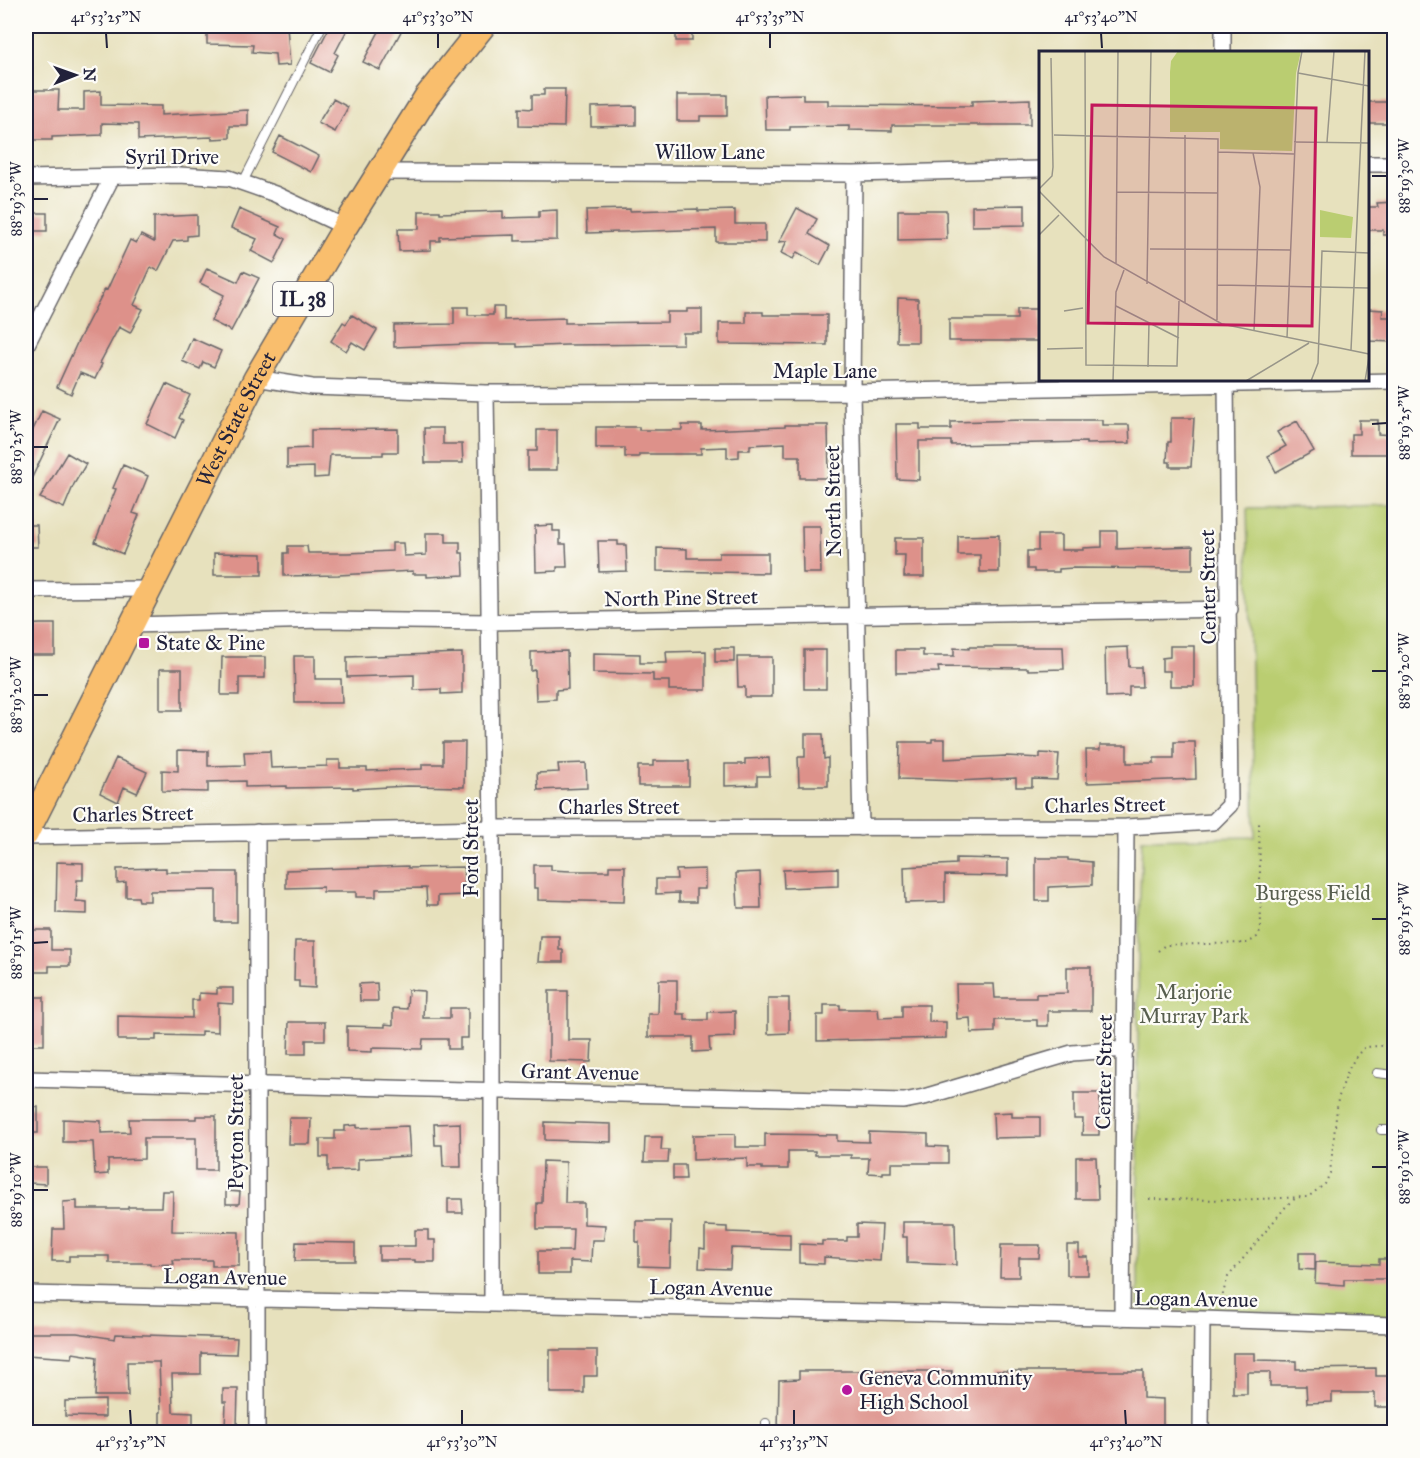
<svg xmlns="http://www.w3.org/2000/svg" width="1420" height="1458" font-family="'IM FELL Great Primer',serif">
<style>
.green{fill:#bacd71;stroke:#6e7856;stroke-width:1.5}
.building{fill:#dd918a}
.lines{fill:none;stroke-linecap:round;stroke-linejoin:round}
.service-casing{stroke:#676568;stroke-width:10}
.minor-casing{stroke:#676568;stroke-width:18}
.primary-casing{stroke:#676568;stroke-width:27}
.path{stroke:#676568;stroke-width:2;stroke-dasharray:1.5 4.5;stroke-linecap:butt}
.service{stroke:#fff;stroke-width:8}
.minor{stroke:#fff;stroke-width:15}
.primary{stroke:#f9be6d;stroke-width:24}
.ticks{fill:none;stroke:#22223b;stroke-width:2}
.poi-dot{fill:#b5179e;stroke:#fdfcf7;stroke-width:2}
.labels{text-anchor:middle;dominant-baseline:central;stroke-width:4.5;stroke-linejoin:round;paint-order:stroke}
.shield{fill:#fdfcf7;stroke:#646373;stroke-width:1.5}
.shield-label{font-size:20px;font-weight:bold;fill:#22223b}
.street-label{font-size:21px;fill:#22223b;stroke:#fdfcf7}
.poi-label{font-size:21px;fill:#22223b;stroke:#fdfcf7;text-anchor:start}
.park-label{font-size:21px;fill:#575e4e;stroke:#fdfcf7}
.inset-road{fill:none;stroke:#989589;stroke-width:1.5}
.view{fill:#c2185b;fill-opacity:0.15;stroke:#c2185b;stroke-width:3}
.inset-edge{fill:none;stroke:#22223b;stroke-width:3}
.neatline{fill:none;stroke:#22223b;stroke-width:2}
.ticks-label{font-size:15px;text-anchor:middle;fill:#22223b}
</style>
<rect width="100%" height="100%" fill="#fdfcf7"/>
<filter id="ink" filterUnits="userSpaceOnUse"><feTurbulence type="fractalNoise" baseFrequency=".0167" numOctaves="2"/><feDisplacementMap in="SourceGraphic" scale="12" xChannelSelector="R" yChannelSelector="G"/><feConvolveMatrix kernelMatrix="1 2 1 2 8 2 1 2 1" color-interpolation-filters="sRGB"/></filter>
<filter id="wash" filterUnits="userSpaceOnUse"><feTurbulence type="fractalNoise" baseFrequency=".008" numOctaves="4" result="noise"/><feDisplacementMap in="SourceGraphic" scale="24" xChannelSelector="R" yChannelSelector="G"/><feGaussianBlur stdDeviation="1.35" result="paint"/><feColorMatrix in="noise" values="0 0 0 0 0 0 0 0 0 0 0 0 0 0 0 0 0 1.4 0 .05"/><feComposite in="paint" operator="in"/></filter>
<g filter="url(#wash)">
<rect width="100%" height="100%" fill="#e7e1bd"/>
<!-- green -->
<path class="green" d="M1394,505V1317L1138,1309V947L1142,839L1255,837L1247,508Z"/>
<g id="blocks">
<!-- building -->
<path class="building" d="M207,26H287L290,65L276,66L275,54L252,52L253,45L207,44Z
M330,26H349L335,53L338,55L329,72L311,63Z
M382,26H404L380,70L363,62Z
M676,26H692V41H676Z
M544,89H565L564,127L519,126V108L532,109V95H544Z
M31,90H59L58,110H84V92L101,91V105L161,106V115L248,110V126H230V138L212,139V137L138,140V124L102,123V135L52,137V140H31Z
M803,94V100H828V105L972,106V101L1030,99V125H892V131L849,130V126L790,127V130H766L765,95Z
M677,95H727V116H700V121H677Z
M333,99L348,107L335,132L318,123Z
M1368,102H1389L1390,123H1368Z
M636,106V125L591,126V107Z
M280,136L319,156L311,172L272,152Z
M1395,202V235H1383V230H1368V207H1378L1377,203Z
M1025,205V225L972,226V206Z
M797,208L817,219L809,234L830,246L820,265L797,252L793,259L781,253L787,241L779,242Z
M239,209L280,227L277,234L286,239L274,263L251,251L257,239L231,228Z
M630,209V211L698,209V211L735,210V224H765V242H716V229L587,233L586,210Z
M557,210V240L515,241V235L440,237V241H431V250L399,251L398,229H419V211H440V213L503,211V218L539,217V211Z
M898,210H946L947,239L898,240Z
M26,213H47V231H26Z
M197,215V235L187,236V240L173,241L158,271L151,267L134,305L143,309L130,333L119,327L100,363L102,364L95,379L80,373L71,394L57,387L77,343L105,289L107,290L130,240L136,243L141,235L154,242V217Z
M207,268L238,282L243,271L259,278L231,331L211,321L224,295L200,283Z
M898,298L918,299V342H897Z
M454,307H468V315H493V307H504V320L565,318V323L667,322V312H687V309H702V333H683V344L566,345L517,347V344H468L394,347V325L454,324Z
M1017,309H1041V341H949V319H1017Z
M1368,309L1383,310L1382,317H1395V342L1368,341Z
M746,312H763V315H827V345L719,344V323H746Z
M352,315L377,330L365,350L352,342L346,351L331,341L343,322L346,324Z
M192,338L221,351L214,367L203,362L200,369L182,361Z
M166,384L190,395L179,418L183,420L175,438L147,424Z
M42,411L60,419L26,490V436L29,438Z
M1171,418H1194L1191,467H1170V462H1167L1168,442H1171Z
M1023,420H1102V425H1129L1130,443L1086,444V442L951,445V441H919V480L897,479L896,424H920V429H951V422Z
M1359,420H1378V434L1394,435V454H1351V434H1359Z
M1297,421L1314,451L1276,472L1268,456L1286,446L1277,432Z
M682,425H702V430L785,427V425H828L829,478H800V456H785V443L750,445V450H739V457L727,458V447L701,448V454H639V457H625V448H596V427H639V430H682Z
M424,428H443V444H462L463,463H425Z
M398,429V452H383V455H330L328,477L314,478V467L287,468V449L311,448V430Z
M537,430H557V470H528V451H537Z
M67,453L86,464L74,484L64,508L40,498Z
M123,465L148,476L133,513L139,515L123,554L95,542L116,489L113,488Z
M26,525H37L38,547H26Z
M553,525V531H560V544H566L567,567H557V571L536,572L535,526Z
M802,526H820L821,573H803Z
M1102,531H1117V549L1193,546V569L1073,568L1059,569V572H1034V569H1027V551H1038V535H1061V550H1083V548L1102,547Z
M426,533H446V542H460V553H463L464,575L427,577V574H413V571L338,575L284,576V553H288V546H307L308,553H348L392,551V543H403L404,556L426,555Z
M999,535V572H980V555H958V536Z
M895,538H924V577H904L905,555H895Z
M598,541H618V545H626L627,571L599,572Z
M657,548L687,549V558H719V553H768V573L657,571Z
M214,553L262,554V575H214Z
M40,624H55V655H26V625Z
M1170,646H1194V686H1170V671H1162V658L1170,657Z
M969,647H1063L1064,669L1028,670V668L938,667L939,672L896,673V650H923V656H954V648L969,649Z
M1128,647L1129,667H1141L1142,687H1129V696L1106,697L1105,648Z
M715,648H734V662H715Z
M804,650H826V689H804Z
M567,651L568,689L556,690V699L536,700L535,670L531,671V652Z
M706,651V690H669V681H653V674L593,673V653L640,654V663H667L666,652Z
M462,653V693L441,694V689L414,690V675L347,677V657Z
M294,656H315V679H341L342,703H295Z
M222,657H265V678H239V695H221Z
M737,657H772V697H745V687H738Z
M160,669H182V710H160Z
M805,734H823L824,759L828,758V786H799L798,757H805Z
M932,739H945V759L1006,756L1040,758V753L1059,754L1057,780L1032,779V787H1016V778L958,781L899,779L900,742H932Z
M443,742H465L464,787L407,786L353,789V787L287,788V786L245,787V781L208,782V792L162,791V770L178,771V750L208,751V766L245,765L244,752L270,751L271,768L327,766V760H340V768H367V771L422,769V764H443Z
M1174,742H1195L1196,779L1087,783L1086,750H1100V745H1127V763H1154V758H1174Z
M116,758L147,772L137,793L124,787L118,802L100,793Z
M769,758L770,776H757V785L725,786V764H745V759Z
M653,761H689V786H638V766H653Z
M586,763L587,788L538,790L537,773L559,772L558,764Z
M956,858L1008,859V876L945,875V902L905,903L904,867L956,864Z
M1036,858H1068V860L1092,862V885L1049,887V901H1036Z
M57,862L83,863V880H77L76,901L87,902V914L56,913Z
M534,865H551V870L570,871H609V866H625L624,902L538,900V888H534Z
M408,866V868L464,867L465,895L438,896V905H427L426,888L376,889V897H356V892H323V887L286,888V870Z
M166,868V872H237V922H216V890L150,891V901H139L138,897H126V882L117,883V869Z
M838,868V886L784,888L783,870Z
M705,869V889H696V902H679V893L656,894V879H677L676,870Z
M760,872L761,908H738L736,873Z
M29,930H51V950H70V966H49V972H29Z
M540,936H559V950H563V962H538Z
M295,941H315V988L299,987V981H294Z
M1067,967H1091V1011H1048V1026H1037V1020H995V1032L971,1033L970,1018L957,1019L956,984H994L995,998H1036V994L1067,993Z
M659,980H677V1014H685V1020H708V1012L735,1011V1037L709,1038L710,1051L693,1052V1037H648V1014H658Z
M377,983L378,1001H360L359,984Z
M217,988H233V1004L218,1003V1032L201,1031V1036L156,1035V1040H118V1016L192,1018V1000H199V993L217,994Z
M408,990L424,991L423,1018H450V1008H468V1038H460V1049H448V1039H423L422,1049L372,1048V1052L347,1051V1026L385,1027V1024L393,1025V1008L407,1009Z
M549,991H568V1040H592L591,1062L549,1061Z
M28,997H44V1045H26V1013H28Z
M768,998H789V1033L768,1034Z
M824,1005H840V1009H878L879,1018L902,1017V1005H929V1022H946V1038L817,1041V1015H824Z
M289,1022H325V1040H306V1054H288Z
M1074,1093H1100L1099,1135H1082L1083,1119H1074Z
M26,1107H38V1133H26Z
M1012,1112V1117H1040V1137L994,1138L993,1113Z
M196,1116H216V1170H196V1138H144V1159L108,1160V1174L95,1175L93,1142H63V1119L101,1121V1133L130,1132L129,1119H196Z
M289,1118H311L310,1144H288Z
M545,1122L611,1124V1142L545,1140Z
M460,1123L461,1167H443L442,1145H435L434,1124Z
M357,1125V1128L408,1126L410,1156L358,1159V1170L328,1171V1157H320V1139H335V1131H345V1126Z
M869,1132L928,1134V1146L948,1147V1163H891V1172H883V1174L868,1173L869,1158H851V1155H815V1151H788V1169H762V1167H747V1158L693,1160V1135L735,1134V1147H765V1134L837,1135V1141L869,1142Z
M645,1137H662L661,1150H669L668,1162H644Z
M1076,1157H1096L1098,1199H1076Z
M543,1161L566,1162L565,1203H584V1224L605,1225L604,1240H592L591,1262L570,1261V1274H538V1251H572L573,1229H537V1203H542Z
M673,1165H685L686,1179H673Z
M30,1167H46V1184L30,1183Z
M162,1191H173L172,1231L239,1232V1266H212V1260H173L174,1264L150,1265V1263H109V1256H69V1261H52L53,1229H64L63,1202L77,1201V1209H128V1207H161Z
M226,1191L240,1192L239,1204H226Z
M448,1199H462L463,1213H448Z
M636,1221H671L670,1267L639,1266V1242H636Z
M903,1222H955L956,1265L907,1263V1237H903Z
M857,1224L882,1225L880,1261L824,1257V1264L799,1263V1244L822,1245V1241H847V1237H857Z
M705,1226L727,1227V1232L790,1234V1250L731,1248L730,1269L699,1268L700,1248L705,1249Z
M415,1230H428V1240H435V1262H415V1260H379V1246H415Z
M296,1242L355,1243V1261H295Z
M1001,1245H1040L1039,1258H1019V1277H1000Z
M1067,1245H1079V1257H1088V1275H1067Z
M1299,1253H1315V1270L1299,1269Z
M1379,1259H1395V1279H1344V1285L1315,1283L1316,1262L1379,1264Z
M26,1333H77L115,1339L116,1334L237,1338L236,1354L201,1353V1374H172L173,1412L193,1413V1428H160V1412H161L159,1362H127L128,1396H95L97,1357L73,1353L72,1358L26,1355Z
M550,1350H597V1376H584V1393H550Z
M1233,1353H1255V1360L1296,1361V1369L1376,1368V1376H1392V1407H1375V1393H1332V1402L1307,1403L1306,1386H1270V1372H1247V1394H1233Z
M799,1371H952L951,1380L993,1381L994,1371H1143V1398L1163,1399V1432H778L779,1380L799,1379Z
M223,1389H238L237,1428H225L226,1402H223Z
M105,1400V1417L65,1416V1401Z"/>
</g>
</g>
<g filter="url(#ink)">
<use href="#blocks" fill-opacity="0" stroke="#676568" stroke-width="1.5"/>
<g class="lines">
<!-- service casing -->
<g class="service-casing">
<path id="service" d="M243,182L322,26
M1377,1073L1394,1075
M1381,1130H1394
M766,1432V1423"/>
</g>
<!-- minor casing -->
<g class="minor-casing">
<path id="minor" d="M1223,26V52
M1368,164H1394
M379,172L854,174L1040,169
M854,174L852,392L861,828
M26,178L179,175L229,178L275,194L345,227
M26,346L112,177
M256,378L312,387L486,393L852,392L1394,381
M486,393L492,828V1303
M26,590L151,589
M132,625L321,620L490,622L1230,609
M257,832V1432
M26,837L492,828L1126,827L1213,822L1230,805L1226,380
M26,1079L904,1101L924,1097L1072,1053L1126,1049
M26,1294L1202,1319L1394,1325
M1122,1318L1126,827
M1201,1432L1202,1319"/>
</g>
<!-- primary casing -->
<g class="primary-casing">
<g id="primary">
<path id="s1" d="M26,834L256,378L345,227L427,96L483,26"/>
</g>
</g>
<!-- path -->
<path class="path" d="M1158,951L1165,945L1248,943L1257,937L1261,929L1259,821
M1149,1199L1234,1200L1308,1197L1325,1184L1330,1173L1338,1099L1348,1070L1357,1055L1365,1047L1394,1045
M1222,1307L1223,1293L1228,1277L1288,1204L1296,1198"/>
<!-- service -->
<use href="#service" class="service"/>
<!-- minor -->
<use href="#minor" class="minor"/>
<!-- primary -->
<use href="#primary" class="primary"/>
</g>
</g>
<!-- ticks -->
<path class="ticks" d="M106,33L107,48M438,33V48M770,33V48M1101,33L1102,48M1372,176H1387M33,199H48M1372,424L1387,423M33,447H48M1372,671H1387M33,695H48M1372,919H1387M33,943L48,942M1372,1167H1387M33,1190H48M130,1410L131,1425M462,1410V1425M794,1410V1425M1125,1410L1126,1425"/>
<!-- markers -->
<g class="poi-dot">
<rect x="138" y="637" width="12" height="12" rx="3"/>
<circle cx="847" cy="1390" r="6"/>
</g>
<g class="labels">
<!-- shield labels -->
<rect class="shield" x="273" y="282" width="60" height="34" rx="4.5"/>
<g class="shield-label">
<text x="303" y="299">IL 38</text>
</g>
<!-- street labels -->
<g class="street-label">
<text x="710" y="152">Willow Lane</text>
<text x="172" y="157">Syril Drive</text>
<text x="825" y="371">Maple Lane</text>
<text stroke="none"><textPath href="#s1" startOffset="465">West State Street</textPath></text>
<text transform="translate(833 501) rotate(-91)">North Street</text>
<text transform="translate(1208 587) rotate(-91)">Center Street</text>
<text transform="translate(681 598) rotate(-1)">North Pine Street</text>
<text transform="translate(1105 805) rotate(-1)">Charles Street</text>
<text x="619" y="807">Charles Street</text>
<text transform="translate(133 814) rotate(-1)">Charles Street</text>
<text transform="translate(471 848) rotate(-90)">Ford Street</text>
<text transform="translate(580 1072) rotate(1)">Grant Avenue</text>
<text transform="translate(1104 1072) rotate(-89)">Center Street</text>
<text transform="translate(236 1132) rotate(-90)">Peyton Street</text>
<text transform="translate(225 1277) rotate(1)">Logan Avenue</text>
<text transform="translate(711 1288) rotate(1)">Logan Avenue</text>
<text transform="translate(1196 1299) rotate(1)">Logan Avenue</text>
</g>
<!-- poi labels -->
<g class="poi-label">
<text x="156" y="643">State &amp; Pine</text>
<text x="859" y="1378">Geneva Community<tspan x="859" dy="24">High School</tspan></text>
</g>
<!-- park labels -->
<g class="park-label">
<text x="1313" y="893">Burgess Field</text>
<text x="1194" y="992">Marjorie<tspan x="1194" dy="24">Murray Park</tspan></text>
</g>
</g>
<!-- overview -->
<g transform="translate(1039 51)">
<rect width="330" height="330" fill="#e7e1bd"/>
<path d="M139,0H262L257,22L253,100L181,98V81H131V21L132,10ZM281,159L314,166L312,187L281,186Z" fill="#bacd71"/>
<path class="inset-road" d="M46,0L47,314L138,315L140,250M259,22L330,35M15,84L179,88L178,269M255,91L330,92M288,91L295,0M179,101L255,103M214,102L221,136L215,280M0,138L13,125L14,116L12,7M0,140L65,206L183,273L330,303M78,141L179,142M0,184L20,164M111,198L251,199M77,213L79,0M108,233L112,0M178,234L330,237M146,252V84M77,255L140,287M25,260L44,257M248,287L259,22L263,0M8,298L44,297M312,299L326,0M109,316L110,272M74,330L77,241L85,219M207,330L270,292M272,330L279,312L283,200L330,202M326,330L330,306"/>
<path class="view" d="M53,54L277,57L273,275L49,272Z"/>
<rect width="330" height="330" class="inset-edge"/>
</g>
<!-- margin -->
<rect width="1420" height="1458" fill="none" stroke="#fdfcf7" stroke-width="66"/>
<!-- north arrow -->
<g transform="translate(75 75) rotate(89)" stroke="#fdfcf7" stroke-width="4.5" paint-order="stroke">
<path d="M0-4.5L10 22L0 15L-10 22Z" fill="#22223b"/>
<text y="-9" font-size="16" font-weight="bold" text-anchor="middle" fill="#22223b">N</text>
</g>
<rect x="33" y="33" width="1354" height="1392" class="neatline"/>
<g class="ticks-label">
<text x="106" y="22">41°53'25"N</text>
<text x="438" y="22">41°53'30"N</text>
<text x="770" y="22">41°53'35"N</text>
<text x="1101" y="22">41°53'40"N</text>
<text transform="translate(1404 176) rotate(-90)" y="5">88°19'30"W</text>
<text transform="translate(16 199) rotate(-90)" y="5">88°19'30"W</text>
<text transform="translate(1404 423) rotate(-90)" y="5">88°19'25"W</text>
<text transform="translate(16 447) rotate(-90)" y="5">88°19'25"W</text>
<text transform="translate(1404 671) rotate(-90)" y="5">88°19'20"W</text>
<text transform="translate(16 695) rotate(-90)" y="5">88°19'20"W</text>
<text transform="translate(1404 919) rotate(-90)" y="5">88°19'15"W</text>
<text transform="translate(16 943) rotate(-90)" y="5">88°19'15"W</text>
<text transform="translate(1404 1167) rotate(-90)" y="5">88°19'10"W</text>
<text transform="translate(16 1190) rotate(-90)" y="5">88°19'10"W</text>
<text x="131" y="1447">41°53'25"N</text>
<text x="462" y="1447">41°53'30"N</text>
<text x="794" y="1447">41°53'35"N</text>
<text x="1126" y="1447">41°53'40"N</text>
</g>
</svg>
